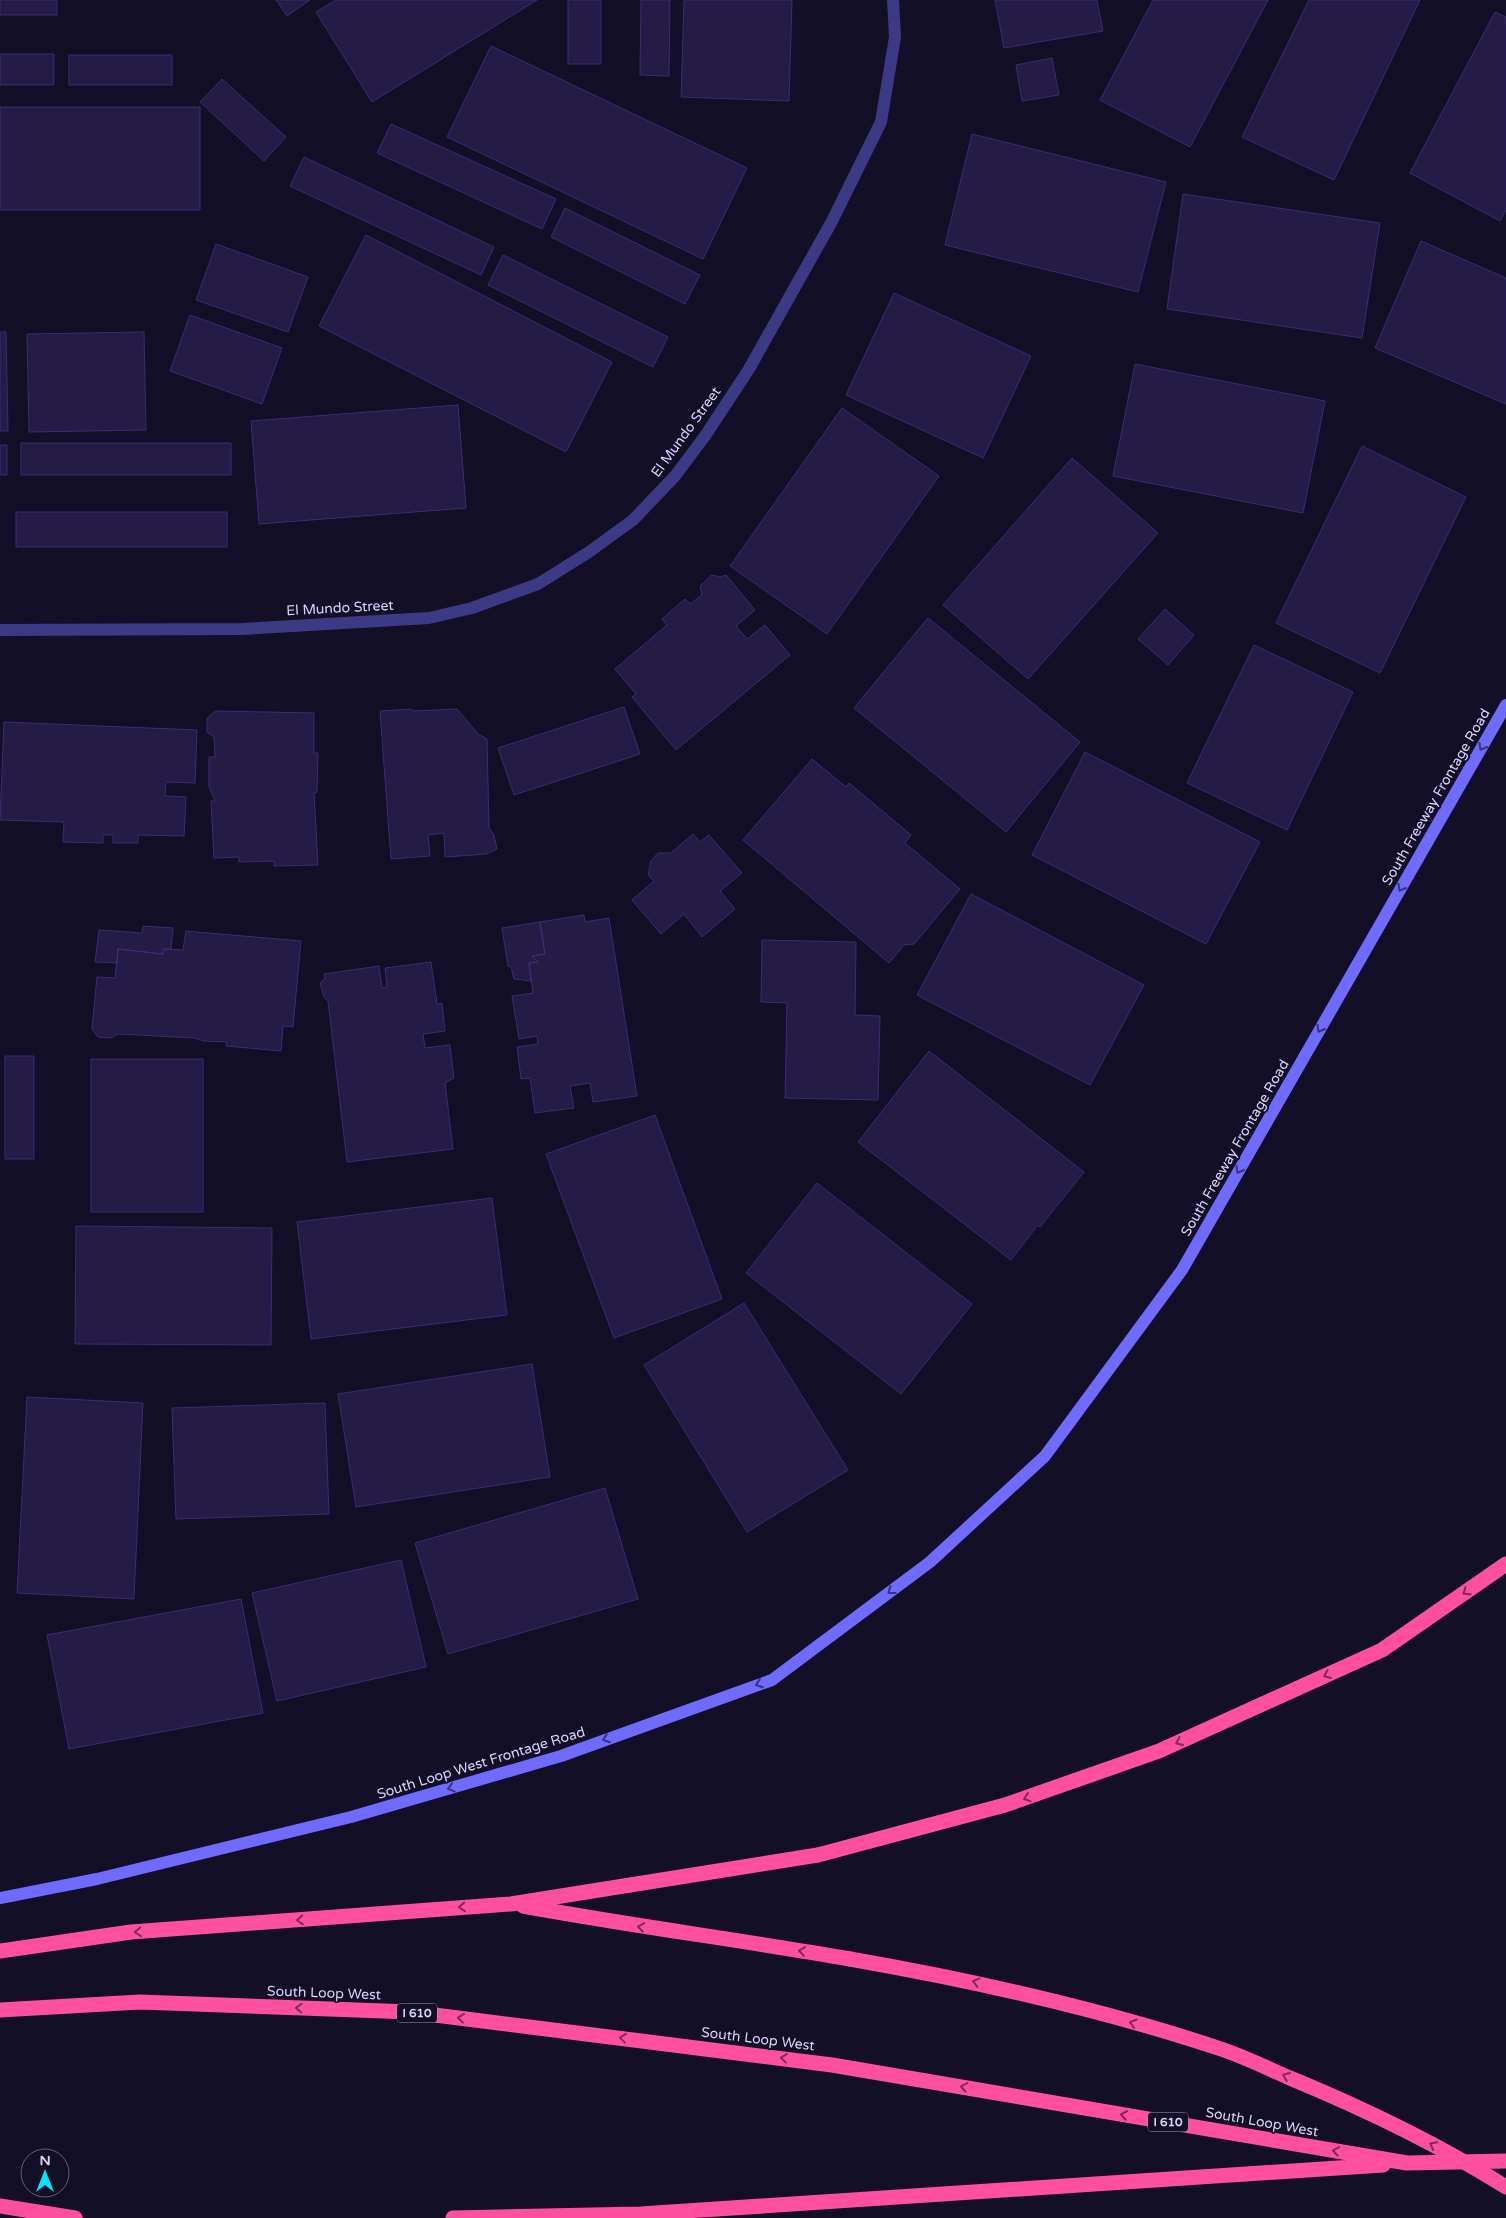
<svg xmlns="http://www.w3.org/2000/svg" width="1506" height="2218" font-family="'Varela Round',sans-serif">
<style>
.building{fill:#241b47;stroke:#3b2d73}
.lines{fill:none;stroke-linecap:round;stroke-linejoin:round}
.street{stroke:#3d3a85;stroke-width:12}
.secondary{stroke:#6f6bff;stroke-width:12}
.highway{stroke:#ff4fa3;stroke-width:15}
.highway-bridge{stroke:#ff4fa3;stroke-width:15}
.oneway{stroke:#38347d}
.oneway2{stroke:#7d2c5e}
.labels{text-anchor:middle;dominant-baseline:central;stroke-width:4;stroke-linejoin:round;paint-order:stroke}
.shield{fill:#130f26;stroke:#9e99be;stroke-width:1}
.shield-label{font-size:12px;font-weight:bold;fill:#d9d4ff}
.street-label{font-size:14px;fill:#d9d4ff;stroke:#130f26}
</style>
<rect width="100%" height="100%" fill="#130f26"/>
<!-- building -->
<path class="building" d="M0,0H57V15H0Z
M276,0H310L287,16Z
M336,0H537L372,102L316,12Z
M568,0H601V64H568Z
M641,0H670L669,76L640,75Z
M684,0H792L789,101L681,97Z
M995,0H1097L1103,31L1004,48Z
M1153,0H1268L1190,147L1100,100Z
M1309,0H1420L1334,180L1242,137Z
M1495,12L1506,17V210L1500,221L1410,173Z
M491,46L747,168L703,259L447,137Z
M0,54H54V85H0Z
M69,55H172V85H69Z
M1052,58L1059,95L1022,101L1016,65Z
M222,79L286,137L264,161L200,102Z
M0,107H200V210H0Z
M391,124L556,199L542,229L377,153Z
M972,134L1166,182L1138,292L945,245Z
M304,157L494,247L481,275L290,186Z
M1183,194L1380,223L1362,338L1167,309Z
M565,208L700,275L685,304L551,237Z
M366,235L612,362L566,452L319,326Z
M1421,241L1506,278V404L1375,348Z
M216,244L308,277L288,332L196,300Z
M503,255L668,337L653,367L488,285Z
M894,293L1031,356L983,458L846,395Z
M190,315L282,348L262,404L170,371Z
M0,332H6L8,431H0Z
M144,332L146,430L29,432L27,334Z
M1135,364L1325,401L1303,513L1113,476Z
M458,405L466,508L259,524L251,421Z
M842,408L939,476L827,634L730,566Z
M21,443H231V475H21Z
M0,445H7V475H0Z
M1362,446L1466,497L1380,673L1276,623Z
M1072,458L1158,533L1028,679L943,605Z
M16,512H227V547H16Z
M712,575L720,577L726,575L755,610L736,626L747,639L765,625L790,655L676,750L632,697L636,694L615,669L667,625L662,619L685,599L690,604L702,595L700,586Z
M1165,609L1194,635L1168,665L1138,639Z
M928,618L1080,742L1006,832L854,708Z
M1254,645L1353,692L1287,830L1187,783Z
M624,707L640,754L514,795L498,748Z
M410,709L414,711L457,709L478,734L487,739L489,828L494,835L497,849L487,854L445,857L444,833L428,835L430,856L391,859L380,711Z
M216,711L314,713V753H318L317,792L314,793L318,865L274,866V861L239,862V857L214,858L211,801H215L209,787V757H215L214,737L207,732V718Z
M4,722L197,730L195,783L166,782L165,796L186,797L184,836L138,835V843H113V835H103V843L63,842L64,822L0,820Z
M1085,752L1260,842L1206,944L1032,855Z
M812,759L846,787L849,783L911,835L905,843L960,889L914,944L904,945L889,963L743,840Z
M693,834L700,842L709,835L742,873L720,891L735,909L702,937L684,914L661,934L632,900L654,881L648,875L651,861L658,853H671Z
M971,894L1144,985L1090,1085L917,995Z
M584,915L585,922L609,918L637,1096L593,1102L590,1083L570,1086L574,1108L535,1113L530,1078L521,1079L517,1047L538,1044L537,1036L519,1039L512,996L533,993L529,963L538,962L532,956L545,954L540,922Z
M540,922L545,954L532,956L538,962L529,963L531,981L514,979L511,967L508,966L502,928Z
M143,926L173,928L171,949H164L163,954L118,949L117,963L95,962L99,930L142,933Z
M186,931L301,941L293,1027L283,1026L281,1051L226,1046L227,1042L204,1041L195,1038L118,1034L112,1038L98,1037L92,1029L97,977L115,978L118,949L163,954L164,949L183,950Z
M762,940L856,942L855,1015L880,1016L878,1100L785,1098L787,1003L761,1002Z
M431,962L437,1004L442,1003L445,1031L423,1034L425,1048L450,1045L454,1078L445,1083L453,1149L347,1162L328,1001L324,997L320,983L325,979L324,974L379,966L382,988L387,987L385,968Z
M929,1051L1084,1172L1040,1227L1038,1225L1011,1260L858,1142Z
M5,1056H34V1159H5Z
M91,1059H203V1212H91Z
M655,1115L722,1299L614,1338L546,1154Z
M817,1183L972,1304L901,1394L746,1273Z
M492,1198L507,1315L311,1339L297,1222Z
M76,1226L272,1228L271,1345L75,1344Z
M744,1303L848,1470L747,1532L644,1365Z
M532,1364L550,1477L356,1507L338,1394Z
M27,1397L143,1403L134,1599L17,1593Z
M325,1403L329,1514L176,1519L172,1408Z
M605,1488L638,1599L448,1654L415,1543Z
M401,1560L426,1667L277,1701L252,1593Z
M241,1599L263,1713L69,1749L47,1635Z"/>
<g class="lines">
<!-- street -->
<path class="street" d="M0,630L242,629L429,618L472,608L538,584L589,552L633,520L675,476L705,436L749,369L831,223L881,122L895,37L893,0"/>
<!-- secondary -->
<path class="secondary" d="M0,1898L97,1879L351,1817L561,1756L772,1680L930,1562L1045,1456L1182,1270L1506,705"/>
<!-- highway -->
<path class="highway" d="M523,1906C632,1926 741,1940 850,1959
M0,1951L131,1932L511,1904L818,1855L1005,1805L1159,1751L1382,1650L1506,1564
M0,2010L140,2002L411,2012L832,2065L1407,2163L1506,2161
M0,2206L75,2218
M453,2218L641,2214L1383,2165"/>
<!-- highway-bridge -->
<path class="highway-bridge" d="M850,1959C976,1981 1102,2009 1224,2050C1247,2058 1269,2069 1290,2078C1365,2109 1438,2144 1506,2187"/>
</g>
<!-- one-way arrows -->
<defs><path id="oneway-chevron" d="M-2-3.5L2.5 0L-2 3.5" fill="none" stroke-width="1.6" stroke-linecap="round" stroke-linejoin="round" transform="scale(1.25)"/></defs>
<g class="oneway">
<use href="#oneway-chevron" transform="translate(1482 747) rotate(120)"/>
<use href="#oneway-chevron" transform="translate(1401 888) rotate(120)"/>
<use href="#oneway-chevron" transform="translate(1320 1029) rotate(120)"/>
<use href="#oneway-chevron" transform="translate(1239 1170) rotate(120)"/>
<use href="#oneway-chevron" transform="translate(891 1591) rotate(143)"/>
<use href="#oneway-chevron" transform="translate(759 1684) rotate(160)"/>
<use href="#oneway-chevron" transform="translate(606 1739) rotate(160)"/>
<use href="#oneway-chevron" transform="translate(451 1788) rotate(164)"/>
</g>
<g class="oneway2">
<use href="#oneway-chevron" transform="translate(1466 1592) rotate(145)"/>
<use href="#oneway-chevron" transform="translate(1327 1675) rotate(156)"/>
<use href="#oneway-chevron" transform="translate(1179 1742) rotate(156)"/>
<use href="#oneway-chevron" transform="translate(1027 1798) rotate(161)"/>
<use href="#oneway-chevron" transform="translate(462 1907) rotate(176)"/>
<use href="#oneway-chevron" transform="translate(300 1920) rotate(176)"/>
<use href="#oneway-chevron" transform="translate(641 1927) rotate(-172)"/>
<use href="#oneway-chevron" transform="translate(138 1932) rotate(175)"/>
<use href="#oneway-chevron" transform="translate(802 1951) rotate(-171)"/>
<use href="#oneway-chevron" transform="translate(976 1982) rotate(-166)"/>
<use href="#oneway-chevron" transform="translate(299 2008) rotate(-178)"/>
<use href="#oneway-chevron" transform="translate(461 2018) rotate(-173)"/>
<use href="#oneway-chevron" transform="translate(1133 2023) rotate(-163)"/>
<use href="#oneway-chevron" transform="translate(623 2038) rotate(-173)"/>
<use href="#oneway-chevron" transform="translate(784 2058) rotate(-173)"/>
<use href="#oneway-chevron" transform="translate(1286 2076) rotate(-157)"/>
<use href="#oneway-chevron" transform="translate(964 2087) rotate(-170)"/>
<use href="#oneway-chevron" transform="translate(1124 2115) rotate(-170)"/>
<use href="#oneway-chevron" transform="translate(1433 2145) rotate(-153)"/>
<use href="#oneway-chevron" transform="translate(1336 2151) rotate(-170)"/>
</g>
<g class="labels">
<!-- shield labels -->
<g class="shield">
<rect x="397" y="2003.5" width="40" height="19" rx="4"/>
<rect x="1148" y="2112.5" width="40" height="19" rx="4"/>
</g>
<g class="shield-label">
<text x="417" y="2013">I 610</text>
<text x="1168" y="2122">I 610</text>
</g>
<!-- street labels -->
<g class="street-label">
<text transform="translate(686 432) rotate(-54)">El Mundo Street</text>
<text transform="translate(340 608) rotate(-3)">El Mundo Street</text>
<text transform="translate(1436 797) rotate(-60)">South Freeway Frontage Road</text>
<text transform="translate(1235 1148) rotate(-60)">South Freeway Frontage Road</text>
<text transform="translate(481 1763) rotate(-17)">South Loop West Frontage Road</text>
<text transform="translate(324 1993) rotate(2)">South Loop West</text>
<text transform="translate(758 2039) rotate(7)">South Loop West</text>
<text transform="translate(1262 2122) rotate(10)">South Loop West</text>
</g>
</g>
<!-- north arrow -->
<g transform="translate(45 2173)"><circle r="24" fill="#130f26" stroke="#625e7d"/>
<path d="M0-4L9 19L0 12L-9 19Z" fill="#00e5ff"/>
<text y="-8" font-size="14" font-weight="bold" text-anchor="middle" fill="#d9d4ff">N</text>
</g>
</svg>
